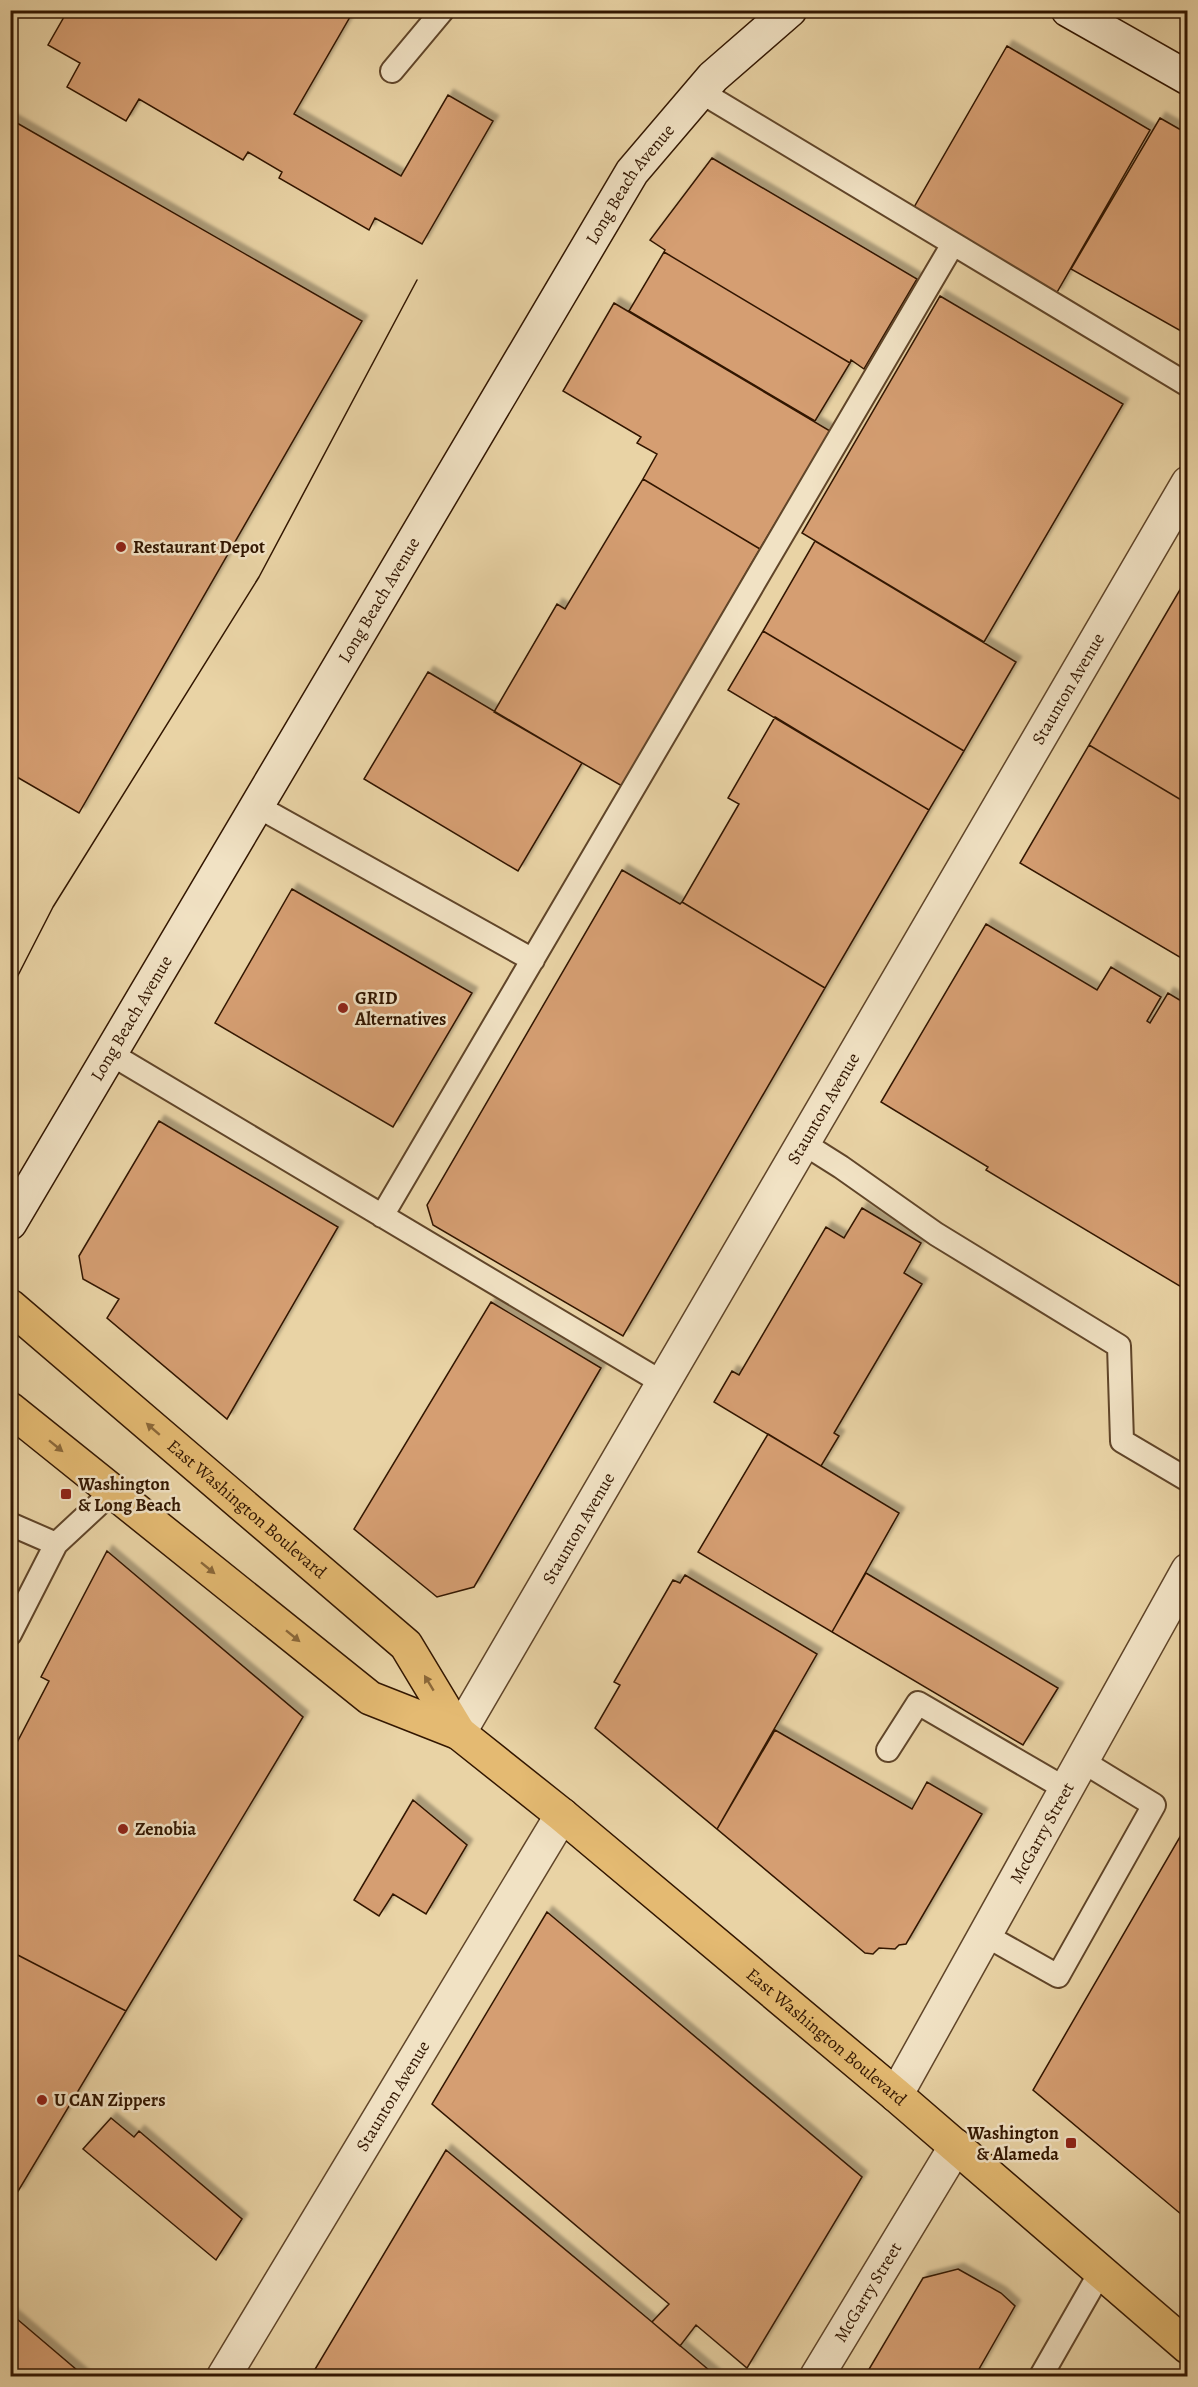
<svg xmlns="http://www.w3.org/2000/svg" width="1198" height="2387" font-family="Alegreya,serif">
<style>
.building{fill:#d59e72;stroke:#321600;stroke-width:1.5;filter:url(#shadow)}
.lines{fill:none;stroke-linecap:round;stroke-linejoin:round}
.lane-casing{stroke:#604529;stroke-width:26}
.street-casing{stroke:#604529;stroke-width:36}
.secondary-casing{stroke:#321600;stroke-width:36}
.primary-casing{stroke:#321600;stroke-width:36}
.lane{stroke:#f1e2c4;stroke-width:22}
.street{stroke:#f1e2c4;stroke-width:33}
.secondary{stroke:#f1e2c4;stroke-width:33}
.primary{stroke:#e4ba72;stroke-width:33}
.tram{stroke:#321600;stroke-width:1.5}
.oneway{fill:#8b6839}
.poi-dot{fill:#8f2418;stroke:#f1e2c4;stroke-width:2}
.labels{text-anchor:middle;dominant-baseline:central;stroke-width:5;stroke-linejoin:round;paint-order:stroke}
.street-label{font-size:18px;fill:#321600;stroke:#f1e2c4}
.poi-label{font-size:18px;font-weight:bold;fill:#321600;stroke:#f1e2c4;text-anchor:start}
</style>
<defs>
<filter id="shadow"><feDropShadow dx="5.5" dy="-5.5" stdDeviation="1.5" flood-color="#0004"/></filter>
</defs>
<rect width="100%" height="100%" fill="#e9d3a5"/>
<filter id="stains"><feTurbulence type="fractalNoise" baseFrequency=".00333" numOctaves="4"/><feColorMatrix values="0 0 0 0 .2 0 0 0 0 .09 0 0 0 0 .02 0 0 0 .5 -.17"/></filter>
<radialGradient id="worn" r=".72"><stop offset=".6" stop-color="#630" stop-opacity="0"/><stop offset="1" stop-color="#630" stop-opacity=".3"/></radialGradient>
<!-- building -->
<path class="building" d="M68,10H354L294,114L401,176L448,95L493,121L422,244L375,218L369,230L279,178L282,172L248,152L243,160L139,99L126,121L67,87L80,63L48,45Z
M1007,46L1150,130L1056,294L913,209Z
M1160,118L1188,134V335L1071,269Z
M10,119L362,321L79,813L10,773Z
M712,158L917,279L864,369L851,360L850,363L664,252L665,250L650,240Z
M664,252L850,363L815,421L629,311Z
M940,296L1123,404L984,642L802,533Z
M614,303L830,431L760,549L643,479L657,454L637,443L641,437L563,391Z
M643,479L760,549L622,786L494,712L557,604L565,609Z
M815,541L1016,662L964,751L763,631Z
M1188,576V804L1089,745Z
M763,631L964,751L929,810L728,690Z
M428,672L582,763L518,871L364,779Z
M775,717L929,810L825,988L682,902L739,804L728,798Z
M1089,745L1188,804V962L1020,863Z
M622,870L680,904L682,902L825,988L623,1336L433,1225L427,1205Z
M292,889L472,993L393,1127L215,1023Z
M986,924L1097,990L1111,967L1161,997L1147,1021L1150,1023L1168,993L1188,1005V1291L986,1170L988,1167L881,1102Z
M159,1121L338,1227L227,1419L107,1318L119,1299L83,1279L79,1256Z
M862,1208L921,1243L904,1273L922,1284L834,1433L839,1436L821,1466L714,1402L732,1371L739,1375L826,1227L844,1238Z
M491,1302L601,1368L474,1587L437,1597L354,1529Z
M768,1434L899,1513L832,1632L698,1552Z
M107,1551L303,1717L126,2011L10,1951V1756L49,1681L41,1677Z
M866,1573L1058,1688L1023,1745L832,1632Z
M685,1575L817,1654L717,1829L595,1728L620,1685L614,1682L673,1580L680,1583Z
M775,1730L912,1809L927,1782L982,1814L906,1944L899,1945L895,1949L879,1948L873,1954L865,1953L717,1829Z
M413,1800L467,1845L426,1914L393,1894L379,1916L354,1900Z
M1188,1823V2220L1033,2090Z
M547,1912L862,2177L747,2368L696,2325L680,2346L652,2322L669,2304L432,2104Z
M10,1951L126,2011L17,2193L10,2189Z
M111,2118L134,2137L139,2131L242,2219L216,2260L83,2149Z
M446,2150L652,2322L716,2376H311Z
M958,2269L1001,2293L1015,2306L975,2376H865L923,2278Z
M10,2313L84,2376H10Z"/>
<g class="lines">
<!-- lane casing -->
<g class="lane-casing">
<path id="lane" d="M392,71L443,10
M701,92L1188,385
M257,806L533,960
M111,1054L663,1383
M803,1143L841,1167L936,1234L1119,1346L1122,1441L1188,1480
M382,1216L953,244
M10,1524L56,1544
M10,1634L56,1544L113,1491
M888,1750L918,1703L1066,1789
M985,1935L1058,1976L1154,1805L1082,1761
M1041,2376L1101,2271"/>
</g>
<!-- street casing -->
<g class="street-casing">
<g id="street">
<path id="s1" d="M459,1733L1188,483"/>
<path id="s2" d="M896,2095L1188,1570"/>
<path id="s3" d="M224,2376L562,1815"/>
<path id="s4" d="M817,2376L956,2146"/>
</g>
</g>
<!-- secondary casing -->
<g class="secondary-casing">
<g id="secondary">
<path d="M1068,10L1188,78"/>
<path id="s5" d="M10,1223L632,172L713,77L790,10"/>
</g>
</g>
<!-- primary casing -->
<g class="primary-casing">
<g id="primary">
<path id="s6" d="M10,1306L406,1645L459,1733"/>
<path id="s7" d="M10,1409L370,1698L459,1733L562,1815L896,2095L1188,2347"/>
</g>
</g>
<!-- lane -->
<use href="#lane" class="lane"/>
<!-- street -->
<use href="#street" class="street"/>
<!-- secondary -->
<use href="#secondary" class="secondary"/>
<!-- primary -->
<use href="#primary" class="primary"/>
<!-- tram -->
<path class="tram" d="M10,991L53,907L259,577L417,280"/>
</g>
<!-- one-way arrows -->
<defs><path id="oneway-solid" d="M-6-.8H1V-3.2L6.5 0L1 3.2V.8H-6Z" transform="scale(1.5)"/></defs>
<g class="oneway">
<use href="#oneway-solid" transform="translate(153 1429) rotate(-139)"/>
<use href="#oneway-solid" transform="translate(56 1446) rotate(39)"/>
<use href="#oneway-solid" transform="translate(208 1568) rotate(39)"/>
<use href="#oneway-solid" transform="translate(293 1636) rotate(39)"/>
<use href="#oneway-solid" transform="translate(429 1683) rotate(-121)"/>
</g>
<!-- markers -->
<g class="poi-dot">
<circle cx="121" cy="547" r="6"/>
<circle cx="343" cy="1008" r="6"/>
<rect x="60" y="1488" width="12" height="12" rx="3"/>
<circle cx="123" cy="1829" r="6"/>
<circle cx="42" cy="2100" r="6"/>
<rect x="1065" y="2137" width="12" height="12" rx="3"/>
</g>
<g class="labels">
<!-- street labels -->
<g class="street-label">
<text stroke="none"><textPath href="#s5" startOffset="1210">Long Beach Avenue</textPath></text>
<text stroke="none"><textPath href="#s5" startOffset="724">Long Beach Avenue</textPath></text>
<text stroke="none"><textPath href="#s1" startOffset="1209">Staunton Avenue</textPath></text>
<text stroke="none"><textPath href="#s5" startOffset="238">Long Beach Avenue</textPath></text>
<text stroke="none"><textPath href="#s1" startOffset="723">Staunton Avenue</textPath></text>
<text stroke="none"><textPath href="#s6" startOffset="312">East Washington Boulevard</textPath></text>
<text stroke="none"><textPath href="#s1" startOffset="237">Staunton Avenue</textPath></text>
<text stroke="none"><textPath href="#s2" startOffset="300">McGarry Street</textPath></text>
<text stroke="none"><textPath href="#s7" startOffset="1034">East Washington Boulevard</textPath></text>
<text stroke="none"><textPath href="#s3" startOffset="327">Staunton Avenue</textPath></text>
<text stroke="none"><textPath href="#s4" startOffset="98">McGarry Street</textPath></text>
</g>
<!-- poi labels -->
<g class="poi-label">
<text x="133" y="547">Restaurant Depot</text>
<text x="355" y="998">GRID<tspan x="355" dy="21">Alternatives</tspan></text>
<text x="78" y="1484">Washington<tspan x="78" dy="21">&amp; Long Beach</tspan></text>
<text x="135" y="1829">Zenobia</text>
<text x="54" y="2100">U CAN Zippers</text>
<text x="1059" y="2133" text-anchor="end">Washington<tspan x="1059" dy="21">&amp; Alameda</tspan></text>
</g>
</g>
<!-- margin -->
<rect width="1198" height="2387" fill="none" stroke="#e9d3a5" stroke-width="36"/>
<rect x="12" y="12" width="1174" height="2363" fill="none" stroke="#321600" stroke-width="3"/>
<rect x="18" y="18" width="1162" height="2351" fill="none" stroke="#321600" stroke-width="1.5"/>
<rect width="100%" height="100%" filter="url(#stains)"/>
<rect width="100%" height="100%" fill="url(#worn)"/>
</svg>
